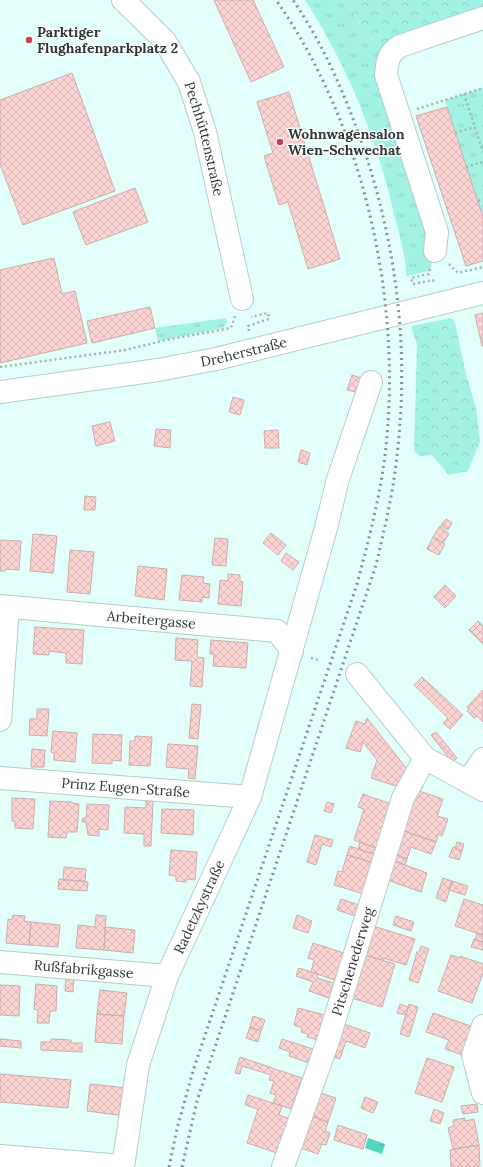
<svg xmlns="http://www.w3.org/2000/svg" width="483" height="1167" font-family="Lora,serif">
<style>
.grass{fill:url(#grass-tufts)}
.forest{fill:url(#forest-crowns)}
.water{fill:url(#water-ripples)}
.building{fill:url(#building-cross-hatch);stroke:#c7adad}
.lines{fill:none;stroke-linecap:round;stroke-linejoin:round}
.minor-casing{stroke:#b2cdc7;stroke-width:24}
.path{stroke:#9eb4af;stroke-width:2.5;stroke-dasharray:2 3;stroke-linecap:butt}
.minor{stroke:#fff;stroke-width:22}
.rail{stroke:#80938f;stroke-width:3;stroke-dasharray:2 4;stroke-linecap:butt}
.poi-dot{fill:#cd3d4c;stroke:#fff;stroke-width:1.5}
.labels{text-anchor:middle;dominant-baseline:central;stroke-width:3;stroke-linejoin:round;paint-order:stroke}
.poi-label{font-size:14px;font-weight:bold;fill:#2d3836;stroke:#fff;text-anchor:start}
.street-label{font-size:14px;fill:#2d3836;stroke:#fff}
</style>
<defs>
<pattern id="grass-tufts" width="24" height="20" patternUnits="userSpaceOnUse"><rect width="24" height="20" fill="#a3f3e4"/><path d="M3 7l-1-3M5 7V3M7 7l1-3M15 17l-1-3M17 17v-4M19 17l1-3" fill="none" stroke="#8dd1c4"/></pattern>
<pattern id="forest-crowns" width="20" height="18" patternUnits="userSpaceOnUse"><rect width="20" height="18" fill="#a3f3e4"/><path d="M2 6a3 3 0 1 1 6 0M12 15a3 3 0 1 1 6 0" fill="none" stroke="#8dd1c4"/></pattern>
<pattern id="water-ripples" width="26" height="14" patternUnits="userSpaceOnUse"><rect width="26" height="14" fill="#55d5c1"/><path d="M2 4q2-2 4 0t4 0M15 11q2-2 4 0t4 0" fill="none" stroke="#47ae9e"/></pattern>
<pattern id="building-cross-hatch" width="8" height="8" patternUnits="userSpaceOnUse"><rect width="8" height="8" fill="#fed4d3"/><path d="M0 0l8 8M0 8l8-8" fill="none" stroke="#dab7b6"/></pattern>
</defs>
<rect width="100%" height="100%" fill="#e3fff9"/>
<!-- grass -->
<path class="grass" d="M305,0H346L361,26L389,56L435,251L430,270L429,271L406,276C407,260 400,238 396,222C379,144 349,68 305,0Z
M483,88V217L445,100Z
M226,318L227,322L223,328L158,341L155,328Z"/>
<!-- forest -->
<path class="forest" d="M346,0H483V18L389,56L361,26Z
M451,318L455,322L466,374L476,408L480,441L468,471L449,475L432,455L420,456L414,451L417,345L412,330V326Z"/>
<!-- water -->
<path class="water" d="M368,1138L385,1144L382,1154L365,1148Z"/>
<!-- building -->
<path class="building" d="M214,0H253L284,67L251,82Z
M72,73L115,191L23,225L0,164V100Z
M289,92L340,259L308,269L288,202L279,205L264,156L273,153L257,102Z
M447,107L483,217V261L466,266L416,116Z
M135,188L148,222L86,245L73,212Z
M54,258L62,294L75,291L87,343L0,363V270Z
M150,307L155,328L92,343L87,321Z
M483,313V346H482L475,315Z
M352,375L361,378L356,392L347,390Z
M233,397L244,400L240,415L229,412Z
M110,422L115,441L96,446L92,426Z
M156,429L171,430L170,448L154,446Z
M278,430L279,448H265L264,431Z
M301,450L310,453L307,465L298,462Z
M85,496L96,497L95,510H84Z
M446,519L452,523L448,530L441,525Z
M440,526L449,534L443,543L433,537Z
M271,533L286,545L278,555L263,543Z
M33,534L57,536L53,573L30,571Z
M433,537L445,544L439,555L427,549Z
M215,538L228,539L226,566L212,565Z
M0,540L21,541L19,570L5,569V571H0Z
M70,550L94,552L90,594L67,592Z
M286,553L299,562L293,570L281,561Z
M138,566L167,569L164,600L135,596Z
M228,574L240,575V581L243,582L241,606L218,604L220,580L228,581Z
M182,575L204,577L203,583L210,584L209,598L202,597V602L179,600Z
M445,585L456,596L445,608L434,597Z
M478,621L483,626V644L469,630Z
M35,627L84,630L82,664L66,663V653L49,651V655L33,654Z
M176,638L198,640L197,657L204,658L202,687L190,686L192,661L175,660Z
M211,640L248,643L246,668L213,666L214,654H210Z
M422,677L463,715L450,729L443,723L448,718L414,685Z
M483,690V722L477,716L474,718L467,711L469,709L467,707Z
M192,704L201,705L198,739L189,738Z
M37,709H49L47,736L29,735L30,719H37Z
M367,718L407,769L402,788L371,778L377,760L363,742L360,752L346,748L356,721L365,724Z
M53,731L77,733L75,762L54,760V753L51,752Z
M436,732L457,758L452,762L431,735Z
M93,734L122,735L121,761L112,760V764L92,763Z
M135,736L152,737L150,766L129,765L130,741H135Z
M168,744L198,746L195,779L188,778L189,769L166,767Z
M32,749L45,750L44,767H31Z
M419,791L443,799L437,816L448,819L442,836L438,834L436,842L401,830L413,796L417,797Z
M363,794L394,805L379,849L354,840L364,809L358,807Z
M12,798L35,799L33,829L15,828V821H12Z
M50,801L72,802V803L79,804L77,832H67L66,838L48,837Z
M146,801H153L151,846H144V834L124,833L125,807L146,808Z
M327,802L334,804L331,813L324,811Z
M87,804L109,805L108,830L99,829V836L88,835L86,822H82L83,818H86Z
M162,809L194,810L193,835L161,833Z
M401,830L436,842L431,854L411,847L407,859L394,854Z
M315,835L333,840L331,847L322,844L316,865L307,862Z
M360,842L379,849L376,855L358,849Z
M457,842L464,844L462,851L455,848Z
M350,846L376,855L374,863L347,855Z
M453,847L462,851L459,860L449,857Z
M171,850L197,852L195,880L187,879L186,882L176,881V876L169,875Z
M394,854L407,859L405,865L392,860Z
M347,855L374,863L364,894L334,885L338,871L342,872Z
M392,860L427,873L421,892L385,879Z
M64,867L86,869L85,881L63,880Z
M443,878L452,881L446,902L436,898Z
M59,879L88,882L87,891L58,889Z
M452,881L468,886L465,895L449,890Z
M341,899L359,905L355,916L337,910Z
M464,899L483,905V935L455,926Z
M13,915L25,916L24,921L31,922L29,945L6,943L8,919L12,920Z
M96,915L106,916L104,950L76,948L78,925L95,927Z
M297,915L312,921L308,933L293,928Z
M396,916L414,922L411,931L393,925Z
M31,922L60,925L58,947L29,945Z
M370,925L415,939L406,965L383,958V960L361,954Z
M105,927L135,930L133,953L104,950Z
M477,933L483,935V942L475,940Z
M474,939L483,942V950L471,947Z
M313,943L344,953L335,980L311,972L314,960L308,958Z
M421,946L429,949L418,983L409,980L417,952H419Z
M361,954L395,964L382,1007L348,997Z
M451,955L460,958V956L483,964V973L472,1003L438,991Z
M299,968L318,974L317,978L334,983L329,998L309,991L313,982L296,976Z
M66,976H74L73,992L65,991Z
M36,984L57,986L56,1011H50L49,1023H37L38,1010L34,1009Z
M0,985L20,986L19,1016L0,1015Z
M100,990L127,993L124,1016L97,1014Z
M400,1004L408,1007L406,1015L397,1013Z
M409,1004L418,1007L409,1037L400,1034Z
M298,1008L325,1015L318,1040L307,1037L308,1034L301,1032L302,1028L294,1025Z
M433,1013L474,1027L465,1056L445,1049L449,1040L426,1032Z
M97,1014L124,1016L122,1044L95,1042Z
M253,1016L265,1020L261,1031L250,1027Z
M338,1022L370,1033L365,1048L346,1041L340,1059L326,1054Z
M250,1027L261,1031L258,1042L246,1038Z
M0,1039L21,1041V1048L0,1046Z
M51,1039L71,1040V1043H82V1052L41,1050V1042H51Z
M282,1039L313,1049L309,1063L289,1056L290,1052L279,1048Z
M240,1057L302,1078L291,1109L273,1103L276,1095L270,1093L274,1081L269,1080L271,1075L242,1066L240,1074L235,1073Z
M427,1058L454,1067L442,1102L415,1093Z
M0,1074L71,1080L68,1108L0,1102Z
M90,1084L128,1088L125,1116L87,1111Z
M314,1091L336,1098L328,1122L306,1114Z
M248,1095L282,1106L279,1115L291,1119L280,1154L247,1143L258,1109L245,1105Z
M365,1097L378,1102L373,1113L361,1108Z
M477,1104L478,1112L463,1114L461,1106Z
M434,1109L444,1113L440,1124L430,1121Z
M306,1114L328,1122L325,1131L330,1133L326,1145L322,1144L318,1154L295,1146Z
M465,1118V1121L474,1119L479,1145L453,1149L448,1128L454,1126L453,1120Z
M338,1125L367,1135L363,1149L334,1140Z
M479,1145L480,1167H451L450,1150Z"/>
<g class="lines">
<!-- minor casing -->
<g class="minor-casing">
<g id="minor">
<path id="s1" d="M123,0L164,40L189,82L205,132L242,299"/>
<path d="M435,251L437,232L386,75C387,62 388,53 400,46L483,18"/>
<path id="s2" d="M0,392L158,370L216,359L483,293"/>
<path id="s3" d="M0,606L277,631L292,651"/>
<path d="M357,674L425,758L483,790"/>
<path d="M0,720L8,607"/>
<path id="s4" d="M0,778L250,797"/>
<path d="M468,781L483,759"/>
<path id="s5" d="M0,962L167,976"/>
<path d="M483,1026L473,1055L483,1093"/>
<path d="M0,1156L123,1166"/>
<path id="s6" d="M123,1167L138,1065L167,976L250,797L326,528L338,479L371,382"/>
<path id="s7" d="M283,1167L328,1041L403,798L425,758"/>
</g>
</g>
<!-- path -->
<path class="path" d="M464,94L483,152
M417,109L483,88
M455,133L475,127
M466,167L483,162
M478,201L483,199
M449,264L458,273L483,267
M430,269L429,274L411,278L413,284L433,280L434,284
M249,331L248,326L269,319L268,313L251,317
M0,367L125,350L166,340L231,328L235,316
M311,658L318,660"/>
<!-- minor -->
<use href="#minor" class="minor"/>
<!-- rail -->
<path class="rail" d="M169,1167L177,1129L193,1071L357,584C367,546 377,509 383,470C406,315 367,129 276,0
M182,1167L197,1101L376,565C384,531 392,498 396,464C411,347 396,234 355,124C339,81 319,38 293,0"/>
</g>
<!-- markers -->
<g class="poi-dot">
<circle cx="29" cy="40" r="4"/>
<circle cx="280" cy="142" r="4"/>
</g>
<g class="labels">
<!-- poi labels -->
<g class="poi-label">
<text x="37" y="32">Parktiger<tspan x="37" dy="16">Flughafenparkplatz 2</tspan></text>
<text x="288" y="134">Wohnwagensalon<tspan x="288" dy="16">Wien-Schwechat</tspan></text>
</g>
<!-- street labels -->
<g class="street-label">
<text stroke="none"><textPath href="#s1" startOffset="165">Pechhüttenstraße</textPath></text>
<text stroke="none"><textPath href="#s2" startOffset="247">Dreherstraße</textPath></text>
<text stroke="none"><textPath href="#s3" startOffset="152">Arbeitergasse</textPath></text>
<text stroke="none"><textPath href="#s4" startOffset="126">Prinz Eugen-Straße</textPath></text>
<text stroke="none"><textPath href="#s6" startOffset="273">Radetzkystraße</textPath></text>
<text stroke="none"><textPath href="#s7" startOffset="217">Pitschenederweg</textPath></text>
<text stroke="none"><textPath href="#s5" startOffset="84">Rußfabrikgasse</textPath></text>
</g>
</g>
</svg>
